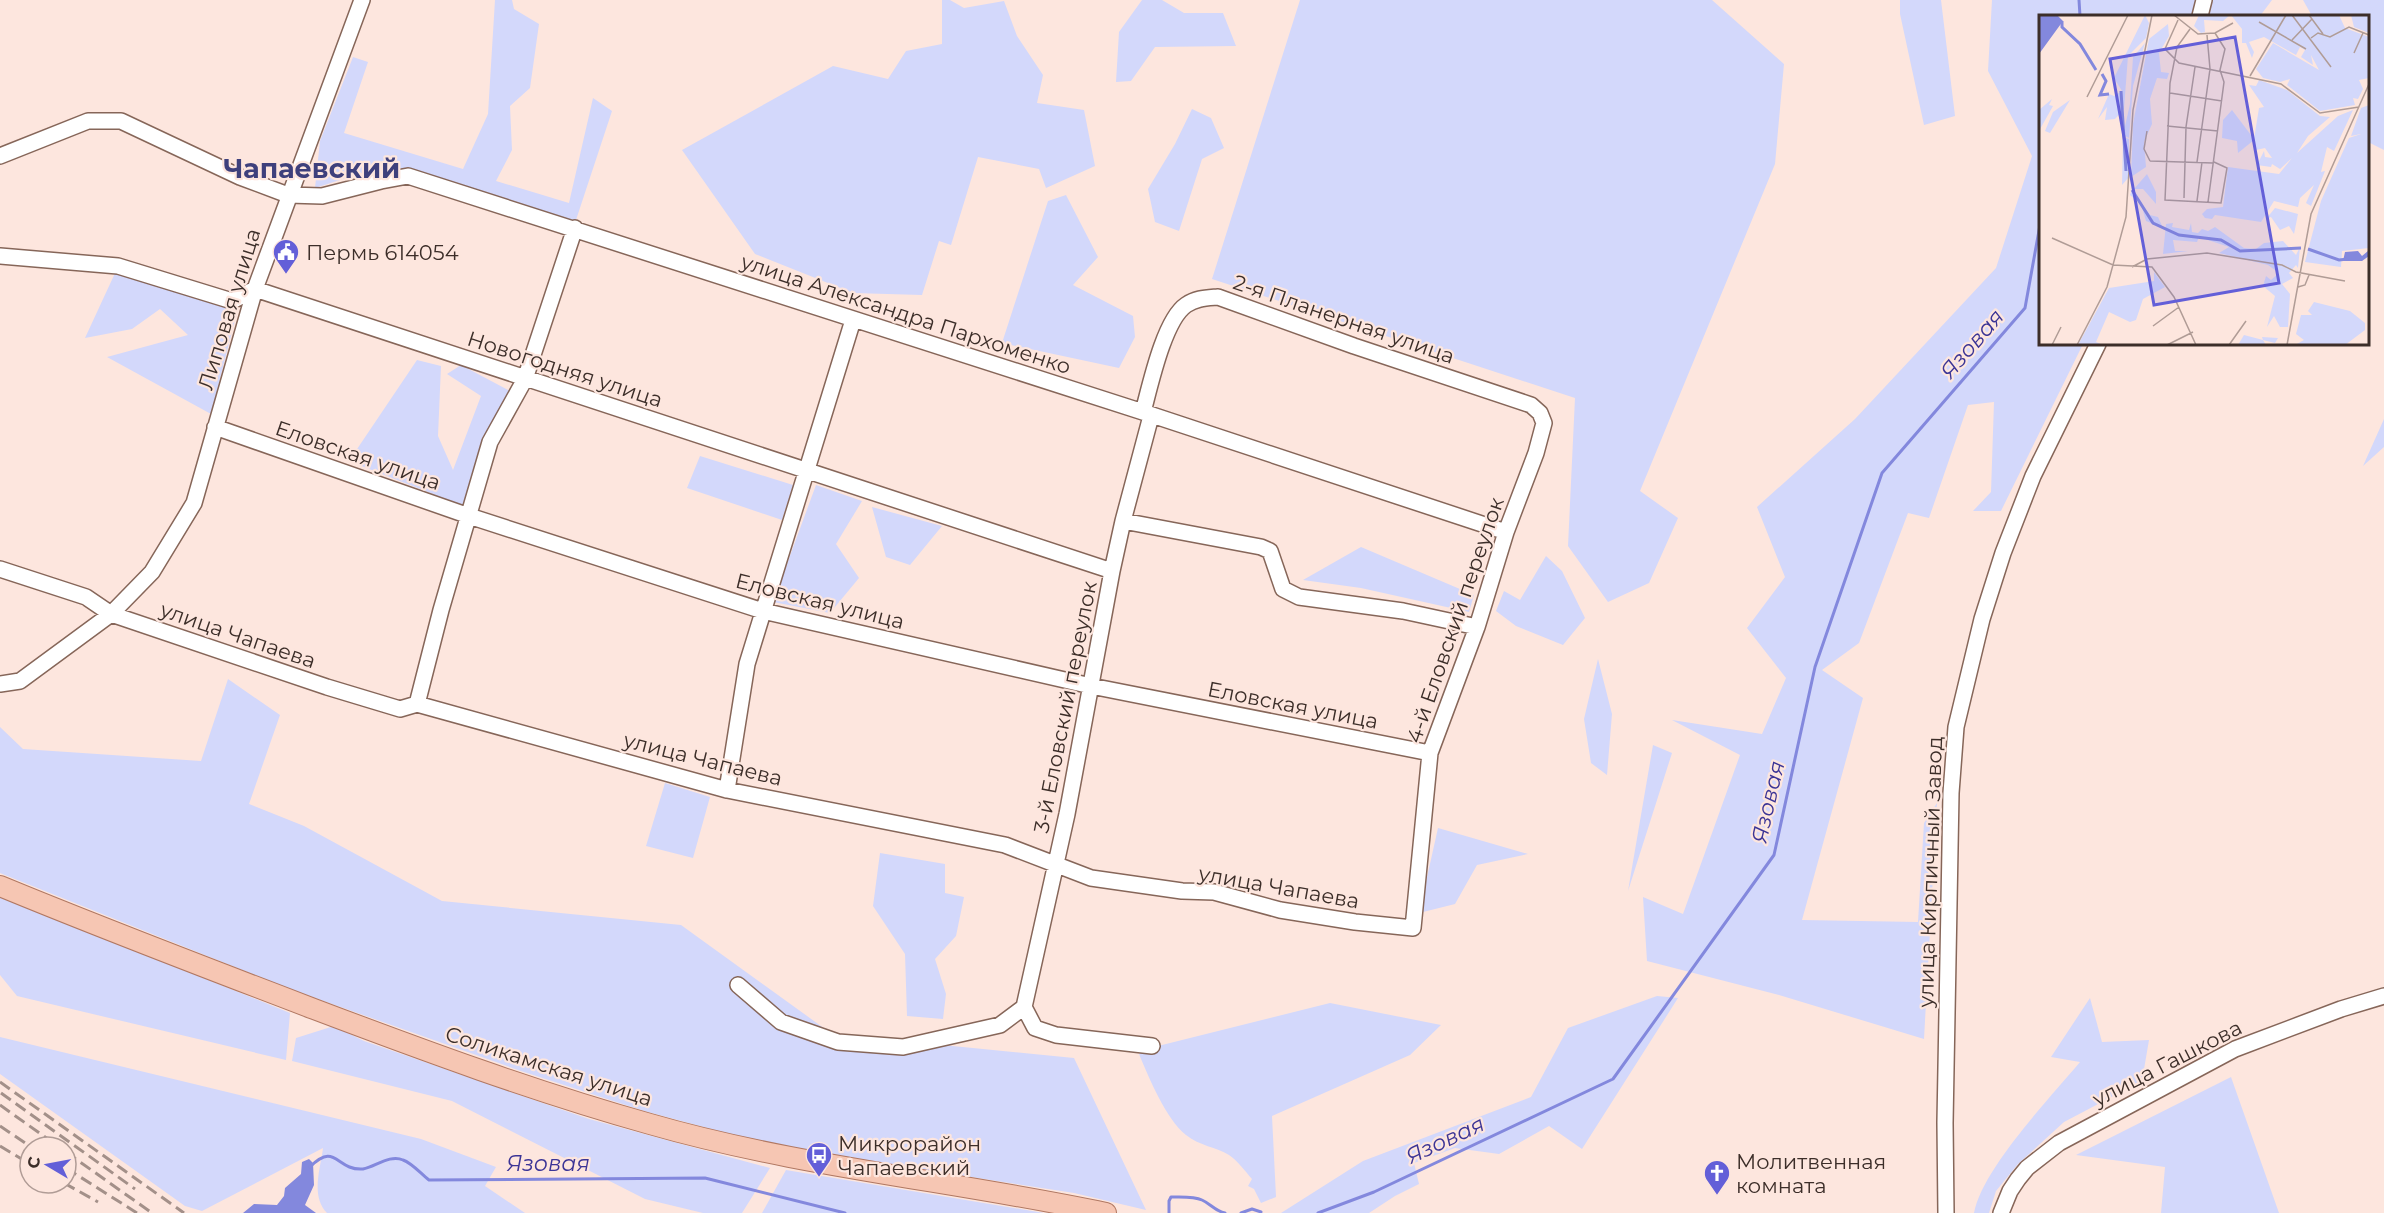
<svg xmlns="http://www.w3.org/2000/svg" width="2384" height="1213" font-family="Montserrat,sans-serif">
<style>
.green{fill:#d3d8fb}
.water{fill:#8388dd}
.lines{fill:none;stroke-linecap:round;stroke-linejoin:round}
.stream{stroke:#8388dd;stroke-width:3}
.minor-casing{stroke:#866659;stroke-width:18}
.major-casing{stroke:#b17862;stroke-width:22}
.minor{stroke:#fff;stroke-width:15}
.major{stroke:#f6c6b3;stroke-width:20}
.rail{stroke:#a39089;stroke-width:3;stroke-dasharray:12 6;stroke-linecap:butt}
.labels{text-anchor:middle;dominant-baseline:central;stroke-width:4.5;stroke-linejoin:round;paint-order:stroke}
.poi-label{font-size:21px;fill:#3c2e29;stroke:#fde6de;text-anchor:start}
.street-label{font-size:21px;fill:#3c2e29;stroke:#fde6de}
.water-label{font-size:22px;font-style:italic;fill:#3b3496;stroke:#fde6de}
.district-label{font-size:27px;font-weight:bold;fill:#3e407c;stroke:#fde6de}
.inset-river{fill:none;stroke:#8388dd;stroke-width:3}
.inset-road{fill:none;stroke:#b09c96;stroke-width:1.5}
.view{fill:#635fd8;fill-opacity:0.15;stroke:#635fd8;stroke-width:3}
.inset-edge{fill:none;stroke:#3c2e29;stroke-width:3}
</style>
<rect width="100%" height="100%" fill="#fde6de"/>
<!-- green -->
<path class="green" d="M495,0H512L514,9L539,24L530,88L510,106L512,150L496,181L569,203L593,98L612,111L575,223L387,165L315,188L320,141L353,57L368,62L344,133L463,169L488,114Z
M942,0H950L964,8L1004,1L1017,36L1043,75L1037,103L1084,110L1095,166L1046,188L1039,169L978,157L951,245L939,241L922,295L853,293L755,254L682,150L833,66L888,79L906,51L942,44Z
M1142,0H1162L1184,13H1223L1236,46L1155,47L1131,81L1116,82L1119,32Z
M1300,0H1712L1784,64L1775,164L1640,491L1678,518L1649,583L1608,602L1568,546L1575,398L1212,279Z
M1900,0H1941L1955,116L1924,125L1900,14Z
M1992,0H2272L2260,16H2040V344H2083L2001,511H1973L1991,492L1994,402L1968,405L1929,518L1908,513L1859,643L1822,670L1863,698L1802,920L1918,922L1924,823L1937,803L1924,1039L1779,995L1647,961L1643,897L1683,914L1740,755L1672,720L1762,734L1786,678L1747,628L1785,577L1757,507L1855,419L1996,268L2032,156L1988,71Z
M2303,0H2384V150L2368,142V16H2312Z
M1192,109L1211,118L1224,148L1202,159L1179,231L1155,222L1148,189L1175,144Z
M1066,195L1098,257L1073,285L1133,316L1135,337L1119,368L1002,343L1048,201Z
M116,271L237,312L211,414L107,357L188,335L160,309L132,329L85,338Z
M417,360L441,366L438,436L453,470L481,396L447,374L461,365L510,391L466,507L359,465L351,458Z
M2384,419V447L2363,466Z
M700,456L793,485L782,520L687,488Z
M816,485L862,501L836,544L859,578L830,613L773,602Z
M872,507L942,526L910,565L886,557Z
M1361,547L1474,595L1469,612L1361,588L1303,580Z
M1546,556L1562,571L1585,618L1563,645L1516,626L1496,611L1504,591L1520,600Z
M1598,659L1612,714L1607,775L1591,763L1584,719Z
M228,679L280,715L249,804L304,826L442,901L681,925L832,1034L1074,1058L1146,1210L1074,1193L782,1148L644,1111L521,1071L287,988L0,873V727L23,749L201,761Z
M1653,745L1672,753L1628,891Z
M665,783L710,797L693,858L646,846Z
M1438,828L1528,854L1477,865L1455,904L1419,913Z
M880,853L945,864V893L964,897L956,936L935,959L946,994L943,1019L907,1016L905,954L873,906Z
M0,895L290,1013L286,1060L17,996L0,975Z
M1657,996L1678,998L1582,1149L1549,1126L1499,1154L1455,1148L1414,1163L1419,1184L1395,1196L1369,1213H1281L1363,1161L1531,1097L1568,1028Z
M2090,998L2102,1042L2149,1040L2142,1081L2064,1122L2018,1164L1996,1191L1989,1213H1974C1982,1169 2050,1098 2080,1062L2051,1057Z
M1330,1003L1441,1025L1410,1055L1272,1116L1276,1197L1261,1203L1254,1189L1248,1186L1252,1179C1245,1171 1237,1160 1229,1155C1216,1147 1200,1146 1186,1135C1166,1119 1149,1078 1139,1054L1158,1046Z
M334,1026L364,1041L589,1119L770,1168L742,1213H703L645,1199L452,1101L292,1061L296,1038Z
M0,1037L421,1139L496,1167L485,1186L525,1213H327C310,1196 321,1167 323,1148L202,1211L185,1206L0,1074Z
M2231,1077L2279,1213H2161L2165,1167L2076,1155Z
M786,1170L1044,1213H762Z"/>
<!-- water -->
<path class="water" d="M309,1159L313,1163L314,1185L305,1205L316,1213H243L254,1204L277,1205L284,1196L285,1188L301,1174L302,1162Z"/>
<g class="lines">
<!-- stream -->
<path class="stream" d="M2079,0L2080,16
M310,1167C336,1141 336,1171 363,1169C375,1167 390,1154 403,1160C412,1163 421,1174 429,1180L705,1178L845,1213
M1169,1213V1201L1171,1197C1180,1197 1194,1196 1202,1200C1211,1204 1215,1211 1225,1213
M1241,1213L1252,1209L1261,1212
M1318,1213L1374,1192L1613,1079L1774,855L1815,667L1882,473L2025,308L2040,225"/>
<!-- minor casing -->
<g class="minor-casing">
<path id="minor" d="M2200,16L2204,0
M0,156L88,121H121L240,177L288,195L322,196L381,181L408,176L1143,412L1506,532
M0,256L118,266L232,301L255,289L1112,571
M215,427L469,516L763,611L1091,686L1430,753
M1123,521L1261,547L1270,551L1283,589L1299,597L1403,611L1477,627
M0,569L86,597L111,614L327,687L400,709L417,704L727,790L1005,845L1091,878L1182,891L1214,892L1280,910L1355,922L1413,928L1430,753L1477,627L1506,532L1536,453L1544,423L1540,413L1531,405L1354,346L1218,297C1206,298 1196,298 1186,305C1164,320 1150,386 1143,412
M0,684L20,681L111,614L152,572L194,503L255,289L362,0
M417,704L441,610L490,442L525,379L575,228
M727,790L747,664L853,320
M738,985L781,1022L838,1042L903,1047L1000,1025L1024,1007
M1024,1007L1067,814L1112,571L1123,521L1151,416
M1024,1007L1035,1028L1056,1035L1152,1046
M1946,1213L1945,1123L1951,793L1956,727L1982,619L2003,553L2033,476L2098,344
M2001,1213L2010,1191L2018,1179L2027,1168L2059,1143L2235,1049L2341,1009L2384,996"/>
</g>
<!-- major casing -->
<g class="major-casing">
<path id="major" d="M0,886C104,929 209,969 314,1009C425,1051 536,1092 650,1124C799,1167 955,1181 1106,1213"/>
</g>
<!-- minor -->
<use href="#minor" class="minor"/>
<!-- major -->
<use href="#major" class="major"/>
<!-- rail -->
<path class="rail" d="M0,1082L184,1213
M1,1093L135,1189
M0,1105L59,1147
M0,1126L31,1147
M0,1146L30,1164
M66,1152L152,1213
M66,1168L137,1213
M64,1183L98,1202"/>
</g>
<!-- icons -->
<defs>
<g id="civic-pin" transform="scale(1.35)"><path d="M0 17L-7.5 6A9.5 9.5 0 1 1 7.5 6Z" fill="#635fd8" stroke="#fde6de"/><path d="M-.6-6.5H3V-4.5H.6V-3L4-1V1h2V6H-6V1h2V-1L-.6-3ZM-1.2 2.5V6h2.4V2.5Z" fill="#fff"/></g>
<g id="bus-pin" transform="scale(1.35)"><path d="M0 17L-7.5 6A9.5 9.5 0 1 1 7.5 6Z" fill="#635fd8" stroke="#fde6de"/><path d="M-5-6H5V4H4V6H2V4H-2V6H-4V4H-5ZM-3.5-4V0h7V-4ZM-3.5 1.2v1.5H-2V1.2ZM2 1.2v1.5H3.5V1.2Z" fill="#fff"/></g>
<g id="church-pin" transform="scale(1.35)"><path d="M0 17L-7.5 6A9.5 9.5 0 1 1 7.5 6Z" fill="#635fd8" stroke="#fde6de"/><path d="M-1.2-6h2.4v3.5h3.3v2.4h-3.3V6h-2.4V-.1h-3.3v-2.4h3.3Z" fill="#fff"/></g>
</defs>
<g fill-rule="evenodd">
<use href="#civic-pin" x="286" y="252"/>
<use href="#bus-pin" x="819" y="1155"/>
<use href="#church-pin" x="1717" y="1173"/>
</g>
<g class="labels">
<!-- poi labels -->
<g class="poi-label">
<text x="306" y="252">Пермь 614054</text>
<text x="838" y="1143">Микрорайон<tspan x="838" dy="24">Чапаевский</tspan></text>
<text x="1736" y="1161">Молитвенная<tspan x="1736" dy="24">комната</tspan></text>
</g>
<!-- street labels -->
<g class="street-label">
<text transform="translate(229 309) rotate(-73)">Липовая улица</text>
<text transform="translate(906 314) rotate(18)">улица Александра Пархоменко</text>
<text transform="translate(1344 319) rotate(19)">2-я Планерная улица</text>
<text transform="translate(565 369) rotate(18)">Новогодняя улица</text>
<text transform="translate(358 455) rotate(19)">Еловская улица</text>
<text transform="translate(820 601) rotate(14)">Еловская улица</text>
<text transform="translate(1455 620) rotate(-71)">4-й Еловский переулок</text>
<text transform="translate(238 635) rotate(19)">улица Чапаева</text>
<text transform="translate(1293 705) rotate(11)">Еловская улица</text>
<text transform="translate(1065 707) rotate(-79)">3-й Еловский переулок</text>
<text transform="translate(703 759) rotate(14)">улица Чапаева</text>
<text transform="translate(1930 872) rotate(-88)">улица Кирпичный Завод</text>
<text transform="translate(1279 887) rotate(10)">улица Чапаева</text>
<text transform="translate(2167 1063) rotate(-27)">улица Гашкова</text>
<text transform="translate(549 1066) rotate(18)">Соликамская улица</text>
</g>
<!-- water labels -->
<g class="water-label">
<text transform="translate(1972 344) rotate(-49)">Язовая</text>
<text transform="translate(1768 802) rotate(-77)">Язовая</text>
<text transform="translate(1445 1140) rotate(-25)">Язовая</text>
<text x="548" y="1163">Язовая</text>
</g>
<!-- district labels -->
<g class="district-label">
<text x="312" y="168">Чапаевский</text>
</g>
</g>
<!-- overview -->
<g transform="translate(2039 15)">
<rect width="330" height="330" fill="#fde6de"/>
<path d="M106,0L110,8L107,23L89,41L85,94L76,104L66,105L68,92L59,104L70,79L75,81L83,76L75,63ZM160,0H191L184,6L165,5L166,17L162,18L155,11ZM192,0H300L306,13L330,22V63L320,65L324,74L319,84L314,83L316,90L281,96L248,70L251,64L241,67L224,63L217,54L234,28L280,55L272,40L274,50L262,42L266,35L261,32L257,40L225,22L210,27L215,37L213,43L207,28H203V14ZM312,0H330V18L315,12ZM129,9L130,21L120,38L122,57L130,58L128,64L118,63L111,84L113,109L105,127L107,152L92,162L94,109L110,24ZM106,28L94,71L90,123L84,120L91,89L94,42ZM220,65L248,75L281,101L291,102L269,121L258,138L299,101L314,95L295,136L288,132L282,157L286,156L272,191L267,188L275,170L261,183L259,192L235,186L222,207L176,200L173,204L166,203L163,199L168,194L184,192L189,152L240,159L253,143L241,154L233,149L232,152L218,150L225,136L226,142L233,143L226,133L217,135L215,125L199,138L198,126L183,123L184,105L193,95L215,124L220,93L225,92L210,70L217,71ZM13,84L10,90L14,91L0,116V95ZM31,85L11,118L6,116L14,97ZM330,90V233L303,236L302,252L266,247L282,186L310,123L322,119L312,121L322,93ZM84,122L90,124V162L83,170ZM108,159L117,177V189L104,174H95ZM93,175L111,200L119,202L124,213L107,206L102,189L91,180ZM236,193L259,199L255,219L250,211L241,215L232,202L227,204ZM134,208L133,212L150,215L152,208L153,217L159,218L163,214L169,216L176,212L205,233L217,234L225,228L244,226L257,240L261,232L259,253L257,250L250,258L254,263L243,269L251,279L249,312H241L235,301L228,312L236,281L224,271L227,261L232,265L240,258L229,250L180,238L190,232L160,222L158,227L134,225L136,236H149L124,239L127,209ZM115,257L126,272L104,284L97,305L91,307L70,297L57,327L64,330H39L70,273L115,266ZM275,287L311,296L326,308V315L306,330H256L265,325L257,319L262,300H273L269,296ZM205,320L224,325L223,322L239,323L236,328L224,325L227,330H199Z" fill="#d3d8fb"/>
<path d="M0,0H18L24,6L0,39ZM319,236L323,241L329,236L330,241L323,246H304L306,237Z" fill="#8388dd"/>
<path class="inset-river" d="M23,6V12L41,29L57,55M63,59L67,66L61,80L70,79M82,76L87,156M93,175L114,208L140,220L182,225L201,236L262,233M269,234L300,245L309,244"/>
<path class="inset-road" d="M135,0L159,19L176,18L194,8M253,0L292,52M270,0L284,19M139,5L126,34L140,48L242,69L281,98L320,92M220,7L267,34M151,14L138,32L131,68L126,185L182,188L188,153L175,147M272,23L279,18L291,22L310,12L330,20M253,25L273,4M315,38L324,18M211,61L247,0M131,78L183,86M48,82L89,0M128,111L179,116M108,116L105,134L111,146M111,146L174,148M158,147L171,54L168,20M145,183L147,112L156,52M158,186L163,147M169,187L185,67L181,55L186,34L176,18M13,223L74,250L113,252L135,282L157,330M93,252L108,244L168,238L243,250L257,257L306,266M259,272L266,270L270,260M114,311L140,292M13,330L22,312M38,330L68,272L87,202L94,95L113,0M128,330L154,317M190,330L207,306M248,330L272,199L330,69"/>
<path class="view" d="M196,22L240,268L115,290L71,44Z"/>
<rect width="330" height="330" class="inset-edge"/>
</g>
<!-- north arrow -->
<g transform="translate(48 1165) rotate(280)"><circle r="28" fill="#fde6de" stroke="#b09c96" stroke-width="1.5"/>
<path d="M0-4.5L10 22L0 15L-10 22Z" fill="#635fd8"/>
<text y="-9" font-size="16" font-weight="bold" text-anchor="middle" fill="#3c2e29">С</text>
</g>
</svg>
